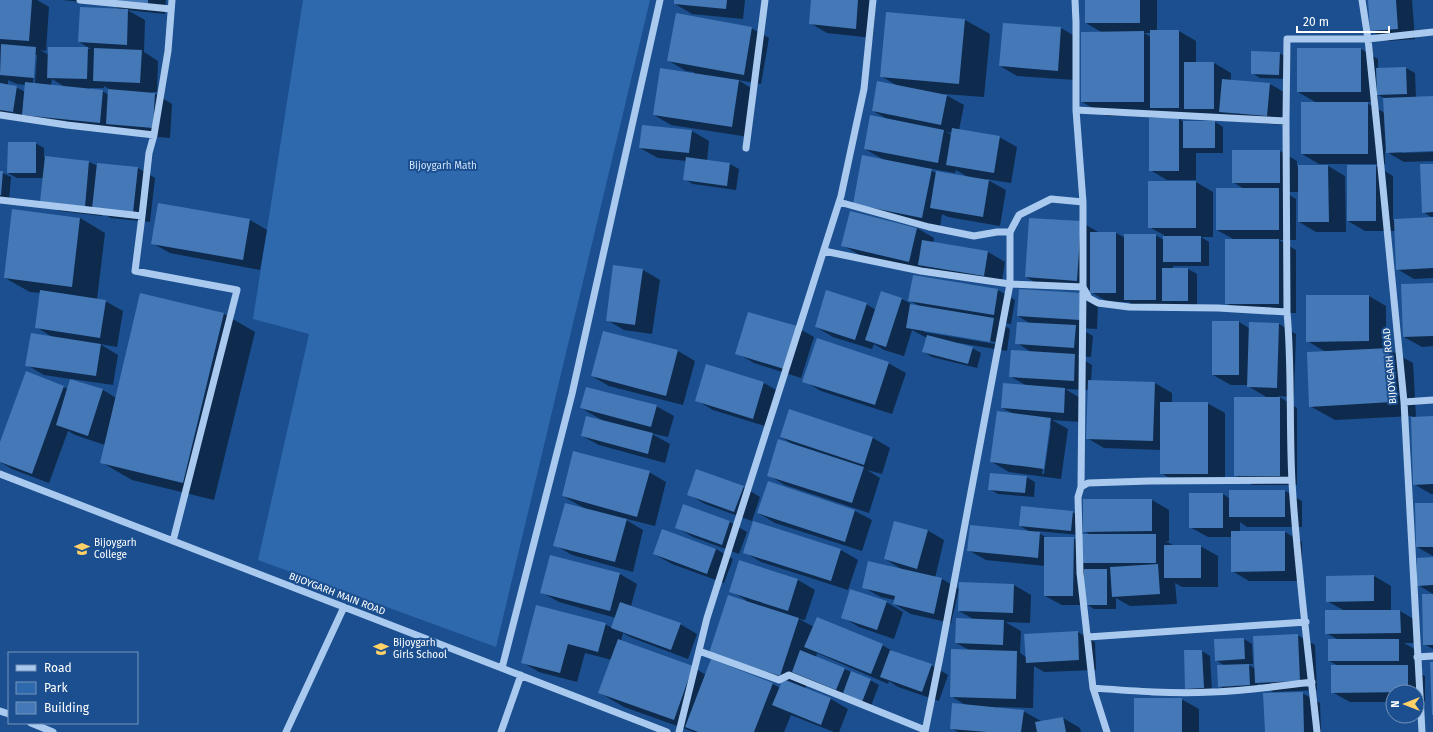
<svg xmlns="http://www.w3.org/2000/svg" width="1433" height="732" font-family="'Fira Sans',sans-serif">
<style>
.park{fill:#2e69ad}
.shadow{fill:#0007;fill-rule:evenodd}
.building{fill:#4478b7}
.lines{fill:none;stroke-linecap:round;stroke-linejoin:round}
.minor{stroke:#a9c9ee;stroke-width:7}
.labels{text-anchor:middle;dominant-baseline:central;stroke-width:4;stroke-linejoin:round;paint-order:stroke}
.park-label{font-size:10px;fill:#cfe3fa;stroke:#1b4f8f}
.street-label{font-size:10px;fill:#fff;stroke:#1b4f8f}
.poi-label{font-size:10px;fill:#fff;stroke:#1b4f8f;text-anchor:start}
</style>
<rect width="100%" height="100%" fill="#1b4f8f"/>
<!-- park -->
<path class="park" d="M303,0H650L496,647L258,560L309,334L253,319Z"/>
<!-- shadow -->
<path class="shadow" d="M0,0H37L49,7L46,51L40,50L49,55V48L91,49L79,42L121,10L105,0L104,4L62,0H166L165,14L127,10L145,20L144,52L158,61L157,92H152L172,104L170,138L124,134L0,116ZM35,55H37L35,83H33ZM52,79L65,87L51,85ZM8,80L17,84L26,85L25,92L16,87L8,86ZM104,86L109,89V95L102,91L90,89V88H104Z
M675,0H745L743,19L692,14L675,4Z
M812,0H876L873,38L827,33L810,23Z
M1086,0H1157V31H1179L1196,41V63H1214L1231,73V81L1270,84L1287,94L1285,125L1176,117L1184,122H1215L1223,127V153H1196V180H1167L1150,170L1171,119L1166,116H1107L1082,102L1103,33L1086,23ZM1144,33H1151V37Z
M1369,0H1412L1415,39L1388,41L1371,31Z
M887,13L965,20L990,34L984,97L944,94L964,105L959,130L999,137L1017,147L1011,183L986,179L1006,190L1000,226L948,217L942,214L940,227L871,213L886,161L865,149L889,120L873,111L896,85L881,76ZM946,132L952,133V135ZM927,168L955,173L956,170L968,177L936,173Z
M1004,24L1061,28L1078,38L1075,80L1017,76L1000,66Z
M751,28L769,38L761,84L738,80L756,91L749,137L671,125L654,115L694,74V72L686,71L669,61Z
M1298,49H1361L1378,59V69L1406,68L1415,73L1416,98L1433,97V150L1402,151V153L1433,152V161L1404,162L1385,151V164H1319L1302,154L1317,103L1298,92ZM1378,95L1384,98L1385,113L1365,102H1378Z
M1279,53L1288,58L1287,79L1260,78L1252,73Z
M692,131L709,141L707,161L730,164L739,169L736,190L693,184L684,179L687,161L658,158L640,148Z
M35,143L44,148V157L89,162L98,166V164L138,168L155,178L150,222L111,218L102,213V216L59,211L41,201L44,178H17L8,173Z
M1280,151L1297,161V166H1328L1345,176L1346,232H1316L1299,222V192H1285L1296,199V240H1279L1296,250V313H1243L1226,303L1235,240L1217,230L1244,189L1233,182Z
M1433,165V218L1423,212Z
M1348,166H1376L1393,176V220L1433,218V278L1414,279L1397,269L1395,231H1365L1348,221Z
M0,172L11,177L9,201H0Z
M1196,182L1213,192V237H1201L1209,242V266H1173V269H1188L1197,274V305L1142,310L1129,302H1108L1091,292V290L1043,287L1026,277L1081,222L1098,232L1116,233L1125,238L1155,235L1164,240V235L1149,227Z
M851,212L917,228L934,238L933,243L988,252L1005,262L1001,286L860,255L842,245Z
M80,218L105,233L97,299L105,301L123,311L117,347L100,344L118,355L113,385L72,379V380L103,390L116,398L141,294L224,314L255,332L214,500L132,480L101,462L105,445L75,435L68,431L49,483L12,469L0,462V445L63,387L68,389L71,379L44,375L27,365L54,338L36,327L41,293L30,292L5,278Z
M250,220L267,230L260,270L170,253L152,243Z
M643,270L660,280L652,334L624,330L607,320Z
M1433,284V346L1422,347L1404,337Z
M998,290L1015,300L1011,324L998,322L1010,329L1007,351L959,343L958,344L972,348L981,353L977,368L932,357L924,352L927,338L912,330L904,356L884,350L874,344L872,349L833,337L816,327L866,304L876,310L902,299L915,306L921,307L909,300ZM924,330L995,342V344L924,332Z
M1081,294L1098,304L1097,329L1079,328L1093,336L1091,357L1077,356L1092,365L1091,381L1155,383L1172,393V403H1207L1225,413V483H1178L1161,473V450L1104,448L1087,438L1089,390L1065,389L1082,399L1081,422L1052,420L1068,429L1061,479L1009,472L992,462L1014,414L1002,408L1027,386L1010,376L1031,352L1017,343L1031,324L1018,316ZM1049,425H1051L1044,474H1042Z
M1369,296L1386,306V349H1388L1413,363L1416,417H1433V494H1431L1414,484L1412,416L1335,420L1310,406L1326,352L1307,341Z
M1239,322L1249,328L1279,324L1296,334L1294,397L1278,396L1297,408V485H1252L1235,475L1268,398L1248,386V385H1231L1213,375Z
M796,327L814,337L801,378L754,363L737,353Z
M603,332L678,351L695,361L683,405L609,386L592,376Z
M888,363L906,373L892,414L821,391L804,381Z
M764,383L781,393L771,428L713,410L696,400Z
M656,406L674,416L668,437L650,433L670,444L665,463L599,445L582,436L602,420L581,408Z
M790,411L873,438L890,448L882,474L867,470L880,478L869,513L785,485L768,475L794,445L781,437Z
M649,472L666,482L655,526L623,518L643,530L633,572L572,555L555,545L584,508L563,496Z
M1026,477L1035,482L1034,497L998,494L989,489Z
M743,487L760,497L752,521L705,504L688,494Z
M1285,491L1302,501V527H1247L1240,522V532H1285L1302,542V581H1249L1232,571V537H1208L1190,527L1223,494L1230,499Z
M1084,500H1152L1169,510V541H1166L1173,545V546H1200L1218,556V587H1182L1175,583L1177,604L1130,606L1116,598V609H1094L1088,605H1062L1045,596V566L986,560L968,550L1032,533L1020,526L1072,512L1081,517L1080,535L1036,531L1047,538H1073L1083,544L1091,535L1084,531Z
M1433,504V556L1417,547Z
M683,505L730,522L747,532L739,554L693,537L676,527Z
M855,511L872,520L862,551L775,523L758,513Z
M754,522L841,550L858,560L848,590L761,562L744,552Z
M927,530L944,540L935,578L942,579L959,589L951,623L911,614L894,604L895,600L881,597L863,587L903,570L885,559Z
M716,549L733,559L724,583L672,564L654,554Z
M1433,558V594L1418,585Z
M740,561L798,580L815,590L805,620L799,619L814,627L882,645L896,653L931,665L948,675L939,701L898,687L889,681L888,684L817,653L816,657L870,680L879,685L871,706L808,680L805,689L831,699L848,709L839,732H834L791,715L784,732H694L624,707L600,693L612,660L585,653L577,682L539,672L522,662L605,624L612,628L616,618L559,602L541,592L620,574L637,584L631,606L680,624L697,634L688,659L630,637L623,633L621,641L693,667L706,675L711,661L773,684L780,688L783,682L735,667L746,600L730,591Z
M1374,576L1391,586V611H1400L1417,621L1418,643H1404L1416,650V671L1425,676V702H1417V692H1393V702H1350L1332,692L1339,666L1329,661L1339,640L1326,633L1345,611L1327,601V577Z
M960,583L1014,585L1031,595L1030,623L1005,622L1021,631L1020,653L1026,657L1078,632L1095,642L1096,670L1044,672L1034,666L1033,708L998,707V709L1023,711L1041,721L1040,722L1063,718L1080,728L1081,732H958L951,728L967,706L951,696L969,650L956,643L975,620L959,611Z
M1433,595V649L1424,644Z
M886,602L903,612L894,639L859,627L842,617Z
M1297,635L1315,645L1317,690L1273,692L1258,683V690L1227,691L1219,686L1225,666L1216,660L1244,639L1252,644L1253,664H1247L1256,669Z
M1202,651L1210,656L1212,692L1195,693L1186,688Z
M1302,693L1320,703L1321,732H1266Z
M1181,699L1199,709V732H1135Z"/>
<!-- building -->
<path class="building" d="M0,0H32L29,41L0,39Z
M116,0H148V4L116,1Z
M674,0H727L726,9L674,4Z
M811,0H858L856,29L809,24Z
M1085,0H1140V23H1085Z
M1368,0H1396L1398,29L1370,31Z
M80,7L128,9L127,45L78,42Z
M886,12L965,19L959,84L880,77Z
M676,13L752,27L744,75L667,61Z
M1003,23L1061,27L1058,71L999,66Z
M1150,30H1179V108H1150Z
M1144,31V102H1081V32Z
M1,44L36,47L34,78L0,75Z
M48,47H88L87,79L47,78Z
M94,48L142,50L140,83L93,81Z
M1297,48H1361V92H1297Z
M1251,51L1280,52L1279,75L1251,74Z
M1184,62H1214V109H1184Z
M1406,67L1407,94L1377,95L1376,68Z
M660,68L739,80L732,127L653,115Z
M1222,79L1270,83L1267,116L1219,112Z
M877,81L947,95L941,125L872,111Z
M25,82L103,90L100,123L22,115Z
M0,83L17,86L13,112L0,110Z
M108,89L155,93L153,128L106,124Z
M1433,96V151L1386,153L1383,98Z
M1301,102H1368V154H1301Z
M870,115L944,130L938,163L864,149Z
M1149,118H1179V171H1149Z
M1183,121H1215V148H1183Z
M642,125L692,130L689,153L639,148Z
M952,128L1000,136L994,173L946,165Z
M8,142H36V173H7Z
M1232,150H1280V183H1232Z
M862,155L932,169L922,218L853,204Z
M45,156L89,161L85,207L40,202Z
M686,157L730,163L727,186L683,180Z
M97,163L138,167L133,213L92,209Z
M1420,164H1433V212L1422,213Z
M1298,165H1328L1329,222H1298Z
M1347,165H1376V221H1347Z
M0,171H3L1,195H0Z
M936,171L989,180L983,217L930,208Z
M1148,181H1196V228H1148Z
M1216,188H1279V230H1216Z
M158,203L250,219L243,260L151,244Z
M12,209L80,218L72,287L4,278Z
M850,211L917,228L909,262L841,246Z
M1433,217V268L1396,270L1394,219Z
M1029,218L1081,221L1077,281L1025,277Z
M1090,232H1116V293H1090Z
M1124,234H1156V300H1124Z
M1163,236H1201V262H1163Z
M1225,239H1279V304H1225Z
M922,240L988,251L984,276L918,265Z
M613,265L643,269L635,325L606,321Z
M1162,268H1188V301H1162Z
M913,275L998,289L994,315L908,301Z
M1433,283V336L1403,337L1401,284Z
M1019,289L1081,293L1080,320L1017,316Z
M40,290L106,300L100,338L35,328Z
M826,290L867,303L855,340L815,327Z
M881,291L902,298L886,347L865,340Z
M140,293L224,313L183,483L100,463Z
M1306,295H1369V341L1306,342Z
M910,304L994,318L990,342L906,328Z
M748,312L797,326L784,369L735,354Z
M1212,321H1239V375H1212Z
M1017,322L1076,325L1074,348L1015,344Z
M1249,322L1279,323L1277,388L1247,387Z
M603,331L678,350L666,396L591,376Z
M31,333L101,344L96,376L25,366Z
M927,335L973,347L968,364L922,352Z
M817,338L889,362L875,405L802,382Z
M1389,348L1392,402L1309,407L1307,352Z
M1011,350L1075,354L1074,381L1009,377Z
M706,364L764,382L753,419L695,401Z
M26,371L64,386L32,474L0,462V442Z
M70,379L103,389L88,436L56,425Z
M1088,380L1155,382L1153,441L1086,439Z
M1003,383L1065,388L1064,413L1001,408Z
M586,387L657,405L651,427L580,408Z
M1234,397H1280V476H1234Z
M1160,402H1208V474H1160Z
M789,409L873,437L864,465L780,437Z
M997,411L1051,418L1044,469L990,462Z
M586,416L653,433L648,454L581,436Z
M1433,416V484L1413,485L1411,417Z
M778,439L864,467L852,503L767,476Z
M573,451L650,471L637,517L562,496Z
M696,469L744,486L734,512L687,495Z
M990,473L1027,476L1025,493L988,490Z
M768,481L855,510L845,542L757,513Z
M1229,490H1285V517H1229Z
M1189,493H1223V528H1189Z
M1083,499H1152V531L1083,532Z
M565,503L627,519L615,562L553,546Z
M1415,503H1433V547H1416Z
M683,504L730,521L722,545L675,528Z
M1021,506L1073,511L1071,531L1019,526Z
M753,521L841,549L831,581L743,553Z
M894,521L928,530L917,569L884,559Z
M970,525L1040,532L1038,558L967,551Z
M662,529L716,549L707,574L653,554Z
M1231,531H1285V571L1231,572Z
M1082,534H1156V563H1082Z
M1044,537H1074L1073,596H1044Z
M1164,545H1201V578H1164Z
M550,555L620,573L610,611L540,593Z
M1433,557V585L1417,586V558Z
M739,560L798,579L788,611L729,592Z
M868,561L942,578L934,614L893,604L895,596L862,588Z
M1158,564L1160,594L1112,597L1110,567Z
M1084,569H1107V605H1084Z
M1374,575V601L1326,602V576Z
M959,582L1014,584L1013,613L958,611Z
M850,589L887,601L877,630L841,618Z
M1422,594H1433V645H1423Z
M728,595L799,618L780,676L709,653Z
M620,602L681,623L671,650L611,628Z
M536,605L606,623L598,652L568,644L560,673L521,663Z
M1325,610H1400L1401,633L1325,634Z
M817,617L883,644L871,674L804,647Z
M956,618L1004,620L1003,645L955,643Z
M1078,631L1079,660L1026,663L1024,634Z
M1298,634L1300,681L1255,683L1253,636Z
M1244,638L1245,659L1215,661L1214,639Z
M618,639L693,666L674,720L598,693Z
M1328,639H1399V661H1328Z
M951,649L1017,651L1016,699L950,697Z
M800,650L845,668L836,690L792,672Z
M890,650L932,664L922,692L880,677Z
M1184,650H1202L1204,688L1185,689Z
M711,659L773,683L754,732H698L685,727Z
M1430,662H1433V715H1432Z
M1249,664L1250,685L1218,687L1217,665Z
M1331,665H1408V692L1331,693Z
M851,671L871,679L862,702L843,693Z
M783,679L831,698L821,725L772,705Z
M1303,692L1304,732H1265L1263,693Z
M1134,698H1182V732H1134Z
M952,703L1024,710L1021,732H987L950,729Z
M1063,717L1066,732H1037L1035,722Z"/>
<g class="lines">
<!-- minor -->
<path class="minor" d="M80,0L171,9
M1362,0L1368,39L1379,147L1404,402L1422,732
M1076,110L1286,121
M0,115L67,125L154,135
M746,148L765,0
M0,200L142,216L149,153L154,135L168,51L172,0
M839,202L929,227L974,236L997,232H1010L1019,215L1051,199L1083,202
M142,216L135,271L237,290L173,541
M824,251L921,271L1010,284V232
M1083,287L1089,298L1098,303L1129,307L1218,308L1287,312
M1404,402L1433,400
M0,474L667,732
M1081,487L1083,289
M1088,637L1306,622
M699,651L779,680L789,675L925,730
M1417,657L1433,656
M502,668L572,394L660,0
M1093,688C1133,691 1172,694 1212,692C1245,691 1279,686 1312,682
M0,711L9,714
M31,723L53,732
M286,732L344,607
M501,732L521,675
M679,732L707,618L841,196L864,89L873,0
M925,732L941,652L1010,284L1083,287V202L1076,110V22L1075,0
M1107,732L1093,688L1080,573L1078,497L1081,487L1088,483L1149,481L1292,480
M1317,732C1308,649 1297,565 1292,482C1289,425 1292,368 1287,312L1286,121L1287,39H1368L1433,32"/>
</g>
<!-- icons -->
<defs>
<g id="university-bare" transform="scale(1.2)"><path d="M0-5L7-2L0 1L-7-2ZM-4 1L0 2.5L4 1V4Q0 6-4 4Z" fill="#ffd166" stroke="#1b4f8f" stroke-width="2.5" paint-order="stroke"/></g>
</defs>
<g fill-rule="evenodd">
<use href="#university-bare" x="82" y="549"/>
<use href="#university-bare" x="381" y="649"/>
</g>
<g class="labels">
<!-- park labels -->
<g class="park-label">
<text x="443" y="166">Bijoygarh Math</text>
</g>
<!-- street labels -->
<g class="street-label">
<text transform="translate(1390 366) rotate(-95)">BIJOYGARH ROAD</text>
<text transform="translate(337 594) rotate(21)">BIJOYGARH MAIN ROAD</text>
</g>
<!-- poi labels -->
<g class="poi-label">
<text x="94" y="543">Bijoygarh<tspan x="94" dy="12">College</tspan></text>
<text x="393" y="643">Bijoygarh<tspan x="393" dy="12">Girls School</tspan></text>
</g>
</g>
<!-- legend -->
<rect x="8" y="652" width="130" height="72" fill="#1b4f8f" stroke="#7695bc"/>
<rect x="16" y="665" width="20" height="6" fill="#a9c9ee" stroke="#7695bc"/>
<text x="44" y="672" font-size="12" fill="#ffffff">Road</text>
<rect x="16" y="682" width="20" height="12" fill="#2e69ad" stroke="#7695bc"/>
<text x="44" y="692" font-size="12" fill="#ffffff">Park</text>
<rect x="16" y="702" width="20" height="12" fill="#4478b7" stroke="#7695bc"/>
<text x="44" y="712" font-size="12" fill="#ffffff">Building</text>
<!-- north arrow -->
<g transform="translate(1405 704) rotate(270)"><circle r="19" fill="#1b4f8f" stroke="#7695bc"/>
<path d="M0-3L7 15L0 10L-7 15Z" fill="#ffd166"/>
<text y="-6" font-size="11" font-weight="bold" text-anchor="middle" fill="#ffffff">N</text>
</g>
<!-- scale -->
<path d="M1297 26v6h92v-6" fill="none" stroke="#ffffff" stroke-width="2"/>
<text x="1303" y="26" font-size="12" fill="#ffffff" stroke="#1b4f8f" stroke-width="3" paint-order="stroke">20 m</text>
</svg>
